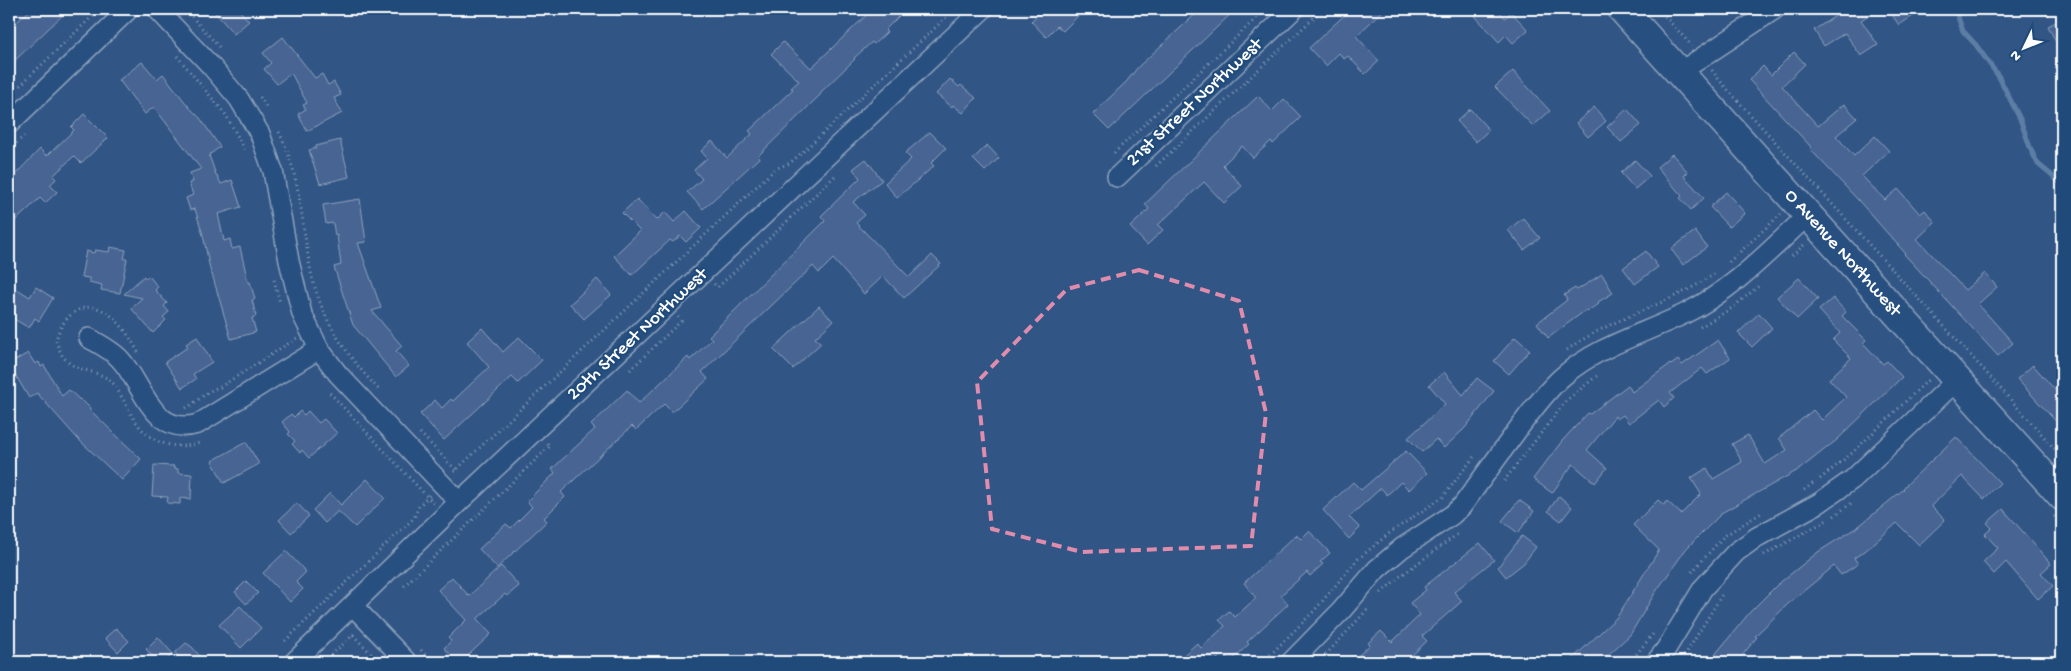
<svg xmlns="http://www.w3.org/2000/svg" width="2071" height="671" font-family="'Gochi Hand',sans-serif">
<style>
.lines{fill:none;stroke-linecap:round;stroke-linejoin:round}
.stream{stroke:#93b0cb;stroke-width:5}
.building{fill:#6376a3;stroke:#fff}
.street-casing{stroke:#fff;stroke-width:22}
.secondary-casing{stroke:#fff;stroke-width:31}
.path{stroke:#fff;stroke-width:3;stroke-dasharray:1 4;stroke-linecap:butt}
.street{stroke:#1f4a7a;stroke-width:19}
.secondary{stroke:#1f4a7a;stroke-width:28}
.marked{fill:none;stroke:#e08cad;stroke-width:4;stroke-dasharray:10 6;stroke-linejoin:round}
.labels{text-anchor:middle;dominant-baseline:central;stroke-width:4;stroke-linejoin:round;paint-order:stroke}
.street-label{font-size:19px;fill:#fff;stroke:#1f4a7a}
</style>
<rect width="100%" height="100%" fill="#315585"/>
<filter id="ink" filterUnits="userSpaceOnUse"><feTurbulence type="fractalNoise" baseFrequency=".02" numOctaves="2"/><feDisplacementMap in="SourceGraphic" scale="10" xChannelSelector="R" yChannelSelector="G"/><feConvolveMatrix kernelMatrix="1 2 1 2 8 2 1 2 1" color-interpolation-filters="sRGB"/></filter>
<g filter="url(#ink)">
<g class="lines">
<!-- stream -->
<path class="stream" d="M1955,9L1963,31L1976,45L1999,77L2020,119L2031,150L2038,164L2062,184"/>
</g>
<!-- building -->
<path class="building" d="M31,9H69L9,66V29Z
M212,9H238L249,21L234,34Z
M873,9H906L885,30L887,32L874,44L872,42L854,58L855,59L820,93L821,94L758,156L759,158L703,209L687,192L702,179L694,170L707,158L701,151L712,141L727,158L752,134L749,131L793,89L791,88L799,81L771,54L783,42L811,68Z
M1044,9H1073L1079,15L1063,31L1057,26L1046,37L1031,21Z
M1201,9H1236L1109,130L1093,114L1127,81L1138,67Z
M1351,9H1385L1356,36L1379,61L1365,74L1348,56L1344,59L1339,53L1326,66L1309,48Z
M1483,9H1497L1505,18L1511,12L1528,30L1513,43L1506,35L1499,42L1475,16Z
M1846,9H1878L1861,20L1878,45L1861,56L1845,33L1824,46L1814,30Z
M1888,9H1924L1899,25Z
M2062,19V54L2048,26Z
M283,37L315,78L322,74L328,85L334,82L341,95L334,98L342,113L307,131L298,114L306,109L303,105L307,103L291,73L277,84L264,69L271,63L263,53Z
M1794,52L1805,64L1782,86L1818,126L1844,104L1857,118L1836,136L1854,156L1875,136L1889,151L1862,176L1885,200L1898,189L1920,214L1925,210L1935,222L1917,239L1965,290L1985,273L1997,287L1978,304L2013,343L1998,356L1904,254L1905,253L1859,201L1810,149L1811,147L1749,80L1763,66L1771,75Z
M142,62L157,79L163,74L189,107L200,118L220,147L209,155L216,175H217L221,184L232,180L241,207L218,214L224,241L230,239L232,249L240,247L248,282H250L255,299L252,300L256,316L252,318L256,332L231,339L212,274H211L203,235L195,209L190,210L186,198L193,195L189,183L193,182L190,173L201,169L154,107L145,114L119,80Z
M1513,71L1550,111L1533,126L1495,87Z
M950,79L959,87L961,85L976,98L963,113L953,105L952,107L936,94Z
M1258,96L1272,111L1284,99L1301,117L1273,144L1271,141L1253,158L1242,146L1223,165L1242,186L1224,203L1204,182L1158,225L1163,230L1147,245L1130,227L1149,209L1145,204Z
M1594,107L1606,121L1588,137L1576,123Z
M1470,109L1489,130L1476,142L1457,121Z
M1627,109L1641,125L1621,142L1607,127Z
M84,114L108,138L81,163L74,156L53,176L56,179L50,185L57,192L45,203L40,198L9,227V181L40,149L47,156L74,130L71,127Z
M930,132L946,148L931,163L934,166L897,198L885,183L911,159L905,153Z
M340,140L349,177L320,184L309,150L316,148V146Z
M987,145L999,158L985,171L973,159Z
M1672,154L1688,172L1684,176L1704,198L1691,210L1680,198L1682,196L1657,167Z
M866,159L882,180L853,202L865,215L856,223L909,277L932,255L941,264L904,298L883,276L864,294L833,259L819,273L813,266L702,372L708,379L672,412L664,404L636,430L632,426L561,492L565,497L544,518L547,521L497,568L479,549L506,524L511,528L532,507L527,501L555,473L552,469L595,429L591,425L627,390L639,403L688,357L690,360L712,339L709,336L825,221L821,216L860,178L853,169Z
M1635,160L1650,176L1635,189L1621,173Z
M1726,192L1745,213L1729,227L1710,207Z
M360,199L366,242L358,243L381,308L372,311L402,346L396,351L409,366L396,377L353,325L334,267L341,265L337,235L335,236L333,223L326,224L323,205Z
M637,199L657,220L665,212L674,222L686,211L701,228L686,242L680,236L673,242L670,240L632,275L614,256L640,231L622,213Z
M1523,218L1540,238L1524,250L1508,230Z
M1695,231L1707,247L1683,265L1671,249Z
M110,247L126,250L124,259H127L120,293L101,290L102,285L89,282V278L81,277L86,251L94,253L95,250L109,252Z
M1646,251L1658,267L1635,284L1623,268Z
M1602,274L1613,293L1598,302L1599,304L1587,311L1586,310L1548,338L1537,323L1567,300L1564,295L1575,288L1577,290Z
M144,276L146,279L149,276L158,287L155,290L167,303L164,306L169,312L163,317L166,320L153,333L131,308L142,298L124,294Z
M1799,278L1818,299L1797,319L1777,297Z
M597,279L611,295L584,319L570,304Z
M36,287L53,298L39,321L35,318L29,328L9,316V291L14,294L17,289L30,297Z
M1833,298L1846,312L1842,316L1866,340L1863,343L1883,364L1887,361L1902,377L1838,439L1800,469L1723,512L1686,549L1655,593L1630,635L1600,662H1569L1617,617L1659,550L1633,525L1658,500L1664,505L1667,501L1681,514L1701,494L1691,478L1707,468L1713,479L1742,462L1732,444L1748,435L1765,464L1787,450L1779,438L1813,410L1822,420L1846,397L1829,379L1851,358L1833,340L1840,333L1819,310Z
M819,306L833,321L815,338L821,343L793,369L773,349Z
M1759,313L1772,328L1752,347L1738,333Z
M482,328L503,352L519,337L542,360L518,383L512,377L444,440L420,414L435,400L442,408L451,399L453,401L489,367L467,342Z
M197,337L212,362L193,374L196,379L182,388L165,362L188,347L186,344Z
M1515,337L1530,350L1509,374L1494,361Z
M1718,340L1730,358L1707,374L1702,368L1670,393L1674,398L1664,407L1659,400L1629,423L1623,415L1617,419L1615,416L1587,450L1607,468L1595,483L1573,464L1552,493L1533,479L1562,441L1588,413L1590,414L1628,385L1632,392L1670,364L1671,365L1678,360L1682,365Z
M28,353L35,364L39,362L41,367L44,365L62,396L69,390L80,400L81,399L90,408L89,409L141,459L122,480L77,438L37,393L29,398L9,364Z
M2033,365L2062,398V428L2017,379Z
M1444,372L1463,395L1477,378L1494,391L1465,428L1444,448L1436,439L1422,452L1408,438L1445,404L1429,385Z
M300,411L304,415L308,411L319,423L324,419L337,433L309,458L302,450L300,453L292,444L295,441L288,434L290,432L282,422L291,414L294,417Z
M1956,437L2000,483L1984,499L1962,476L1931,506L1945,520L1919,545L1897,523L1865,551L1854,558L1858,564L1841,575L1834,566L1789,603L1755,636L1757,637L1737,662H1709L1750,612L1777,585L1818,552L1859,526L1904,489L1903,488Z
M246,442L259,464L224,483L212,461Z
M1406,451L1427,473L1409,490L1401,482L1387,495L1381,488L1349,517L1360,528L1349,539L1323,510L1353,482L1361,490Z
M154,465L174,466L173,468L178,469V473L192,474L191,499L180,498V504L167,503L168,497L152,496Z
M367,479L385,498L355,527L338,511L325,523L313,510L330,493L341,505Z
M1559,496L1572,507L1561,521L1548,511Z
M1519,500L1534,511L1518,533L1502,521Z
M297,503L309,516L291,533L279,520Z
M2003,509L2051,564L2041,573L2053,586L2038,599L2006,562L1994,574L1983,562L1998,548L1985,534L1992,528L1987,523Z
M1309,531L1330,553L1320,562L1323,564L1310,576L1307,572L1281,595L1288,604L1247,642L1249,644L1230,662L1223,653L1214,662H1176L1197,643L1201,648L1225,626L1219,620L1229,611L1235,617L1256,598L1244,583L1296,535L1301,539Z
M1522,536L1536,547L1524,563L1506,577L1498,567Z
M1480,543L1494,560L1454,592L1462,601L1422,636L1427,641L1405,662H1351L1370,645L1368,643L1381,631L1392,642L1420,615L1410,603L1426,590L1424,587Z
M286,551L306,572L296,582L303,589L290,602L263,573Z
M501,566L519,586L507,596L505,594L477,619L491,634L461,662H457L444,648L451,641L448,638L466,620L438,590L452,577L469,596Z
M246,581L258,593L246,604L235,592Z
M240,606L261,628L241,648L219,625Z
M116,628L129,641L118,652L105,638Z
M158,637L173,654L164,662H158L146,649Z
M186,643L192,647L205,662H175L180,658L175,653Z"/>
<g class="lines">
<!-- street casing -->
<g class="street-casing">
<path id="street" d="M157,9L211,66L239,99L260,134L273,171L289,261L302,314L319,349L338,374L459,502
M1680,72L1775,9
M9,124L129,9
M1117,177L1294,9
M89,338C99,344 111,350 119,358C143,382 152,438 198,424L319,349
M353,606L407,662
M294,662L459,502L983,9
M1291,662L1341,611L1377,569L1402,548L1452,515L1462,506C1481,480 1499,455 1518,429C1532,411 1545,392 1562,377C1599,345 1644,334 1686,313C1733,290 1769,251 1807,216
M1656,662L1666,649L1703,588L1736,552L1757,537L1819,503L1853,479L1957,380"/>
</g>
<!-- secondary casing -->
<g class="secondary-casing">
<g id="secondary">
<path id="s1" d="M1622,9L2062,496"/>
</g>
</g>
<!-- path -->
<path class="path" d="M185,9L219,47
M1595,9L1602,16
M1658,9L1692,46
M177,56L226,115L245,150
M1712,70L1719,80C1833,206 1949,330 2062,457
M9,96L100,9
M260,97L267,108
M279,132C302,179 301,223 311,272C322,322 347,356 381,392
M9,150L24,136
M1114,153L1266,9
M1156,166L1323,9
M1792,256L1806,243
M1729,262L1781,214
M274,280L280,303
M714,284L718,287L837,174
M1700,327L1732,308L1760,285
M1567,350C1612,317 1668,306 1714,274
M138,352C126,329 102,293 73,313C64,320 59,329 56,340C65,375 87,365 110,380C122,393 128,412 139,426C154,445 178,450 199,443
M630,370L681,321L678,317
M330,393L435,505
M186,408C197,402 209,389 220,387L297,338
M420,433L456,470
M454,472L775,169L790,163L806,149L955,9
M1820,479L1851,454L1930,378
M1504,481L1566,401L1599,374
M1804,490L1815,482
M1834,516L1853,502
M2054,516L2062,524
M1764,555L1829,519
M1692,572L1724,536L1763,512
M404,586L550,446L547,443
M1381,593L1399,577L1459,533
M353,635L379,662
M285,641L414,518L419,506L430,495
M421,650L432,662
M1682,660L1723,593
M324,662L355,633
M1263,662L1314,611L1358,559L1391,532L1443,497L1476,454
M1319,662L1368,609
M1630,662L1653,634"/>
<!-- street -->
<use href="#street" class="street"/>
<!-- secondary -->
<use href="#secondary" class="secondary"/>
</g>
</g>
<!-- marked area -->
<path d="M0 0H2071V671H0ZM1139,270L1239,301L1266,413L1251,546L1082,552L992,529L977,382L1067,289Z" fill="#315585" fill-opacity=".55" fill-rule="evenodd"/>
<path class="marked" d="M1139,270L1239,301L1266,413L1251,546L1082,552L992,529L977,382L1067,289Z"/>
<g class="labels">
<!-- street labels -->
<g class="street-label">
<text transform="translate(1195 103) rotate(-43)">21st Street Northwest</text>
<text stroke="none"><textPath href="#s1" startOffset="329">O Avenue Northwest</textPath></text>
<text transform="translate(638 335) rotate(-43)">20th Street Northwest</text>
</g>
</g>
<!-- margin -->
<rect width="2071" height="671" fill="none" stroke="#1f4a7a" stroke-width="30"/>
<rect x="15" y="15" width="2041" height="641" fill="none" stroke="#fff" stroke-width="2" filter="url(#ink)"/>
<!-- north arrow -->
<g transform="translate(2024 48) rotate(227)" stroke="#1f4a7a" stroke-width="4" paint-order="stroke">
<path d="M0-4L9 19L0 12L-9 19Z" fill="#ffffff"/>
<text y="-8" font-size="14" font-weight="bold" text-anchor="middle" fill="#ffffff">N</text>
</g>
</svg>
